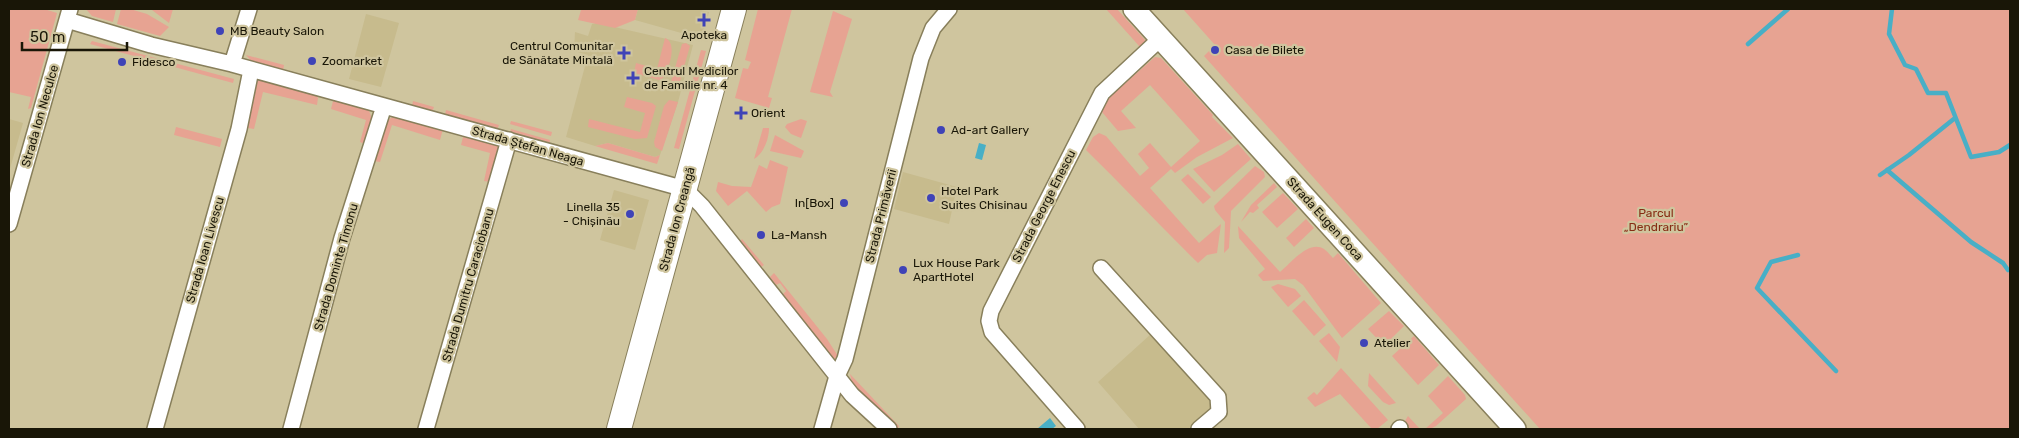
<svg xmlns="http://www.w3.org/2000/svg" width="2019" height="438" font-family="Rubik,sans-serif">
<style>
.built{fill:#c7bb8d}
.green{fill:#e7a392}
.water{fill:#48afc6}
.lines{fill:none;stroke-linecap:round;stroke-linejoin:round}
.stream{stroke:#48afc6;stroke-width:4.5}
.street-casing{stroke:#887f5b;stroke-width:18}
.secondary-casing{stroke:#887f5b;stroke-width:24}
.primary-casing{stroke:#887f5b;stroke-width:26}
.street{stroke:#fff;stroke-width:15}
.secondary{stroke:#fff;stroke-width:21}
.primary{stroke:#fff;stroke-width:24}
.poi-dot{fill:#3f43b7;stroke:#cfc59e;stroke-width:2}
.labels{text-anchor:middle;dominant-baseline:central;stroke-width:4.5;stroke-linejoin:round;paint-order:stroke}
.poi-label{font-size:12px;fill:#191607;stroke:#cfc59e;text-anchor:start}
.street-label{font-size:12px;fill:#191607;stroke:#cfc59e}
.park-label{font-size:12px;fill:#872c14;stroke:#cfc59e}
</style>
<rect width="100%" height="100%" fill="#cfc59e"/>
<!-- built -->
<path class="built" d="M638,9H695L709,12L702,37L692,36L635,20Z
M366,14L399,23L381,87L349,79Z
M597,23L693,45L678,102L660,155L655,157L608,143L595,146L566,137L588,55L574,51L575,32L588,36L592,24Z
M9,119L23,123L9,172Z
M903,172L957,187L949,224L894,209Z
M614,190L649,200L635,250L600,240Z
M1151,334L1209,399L1211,408L1188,429H1139L1098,382Z"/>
<!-- green -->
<path class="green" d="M9,9H44L57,13L31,108L28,109L31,97L9,92Z
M86,9H116L113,22L92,16Z
M121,9H130L147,14L169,27L160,36L117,24Z
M152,9H173L169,23L152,10Z
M579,9H638L635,20L615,28L578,20L581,10Z
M758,9H792L768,97L772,98L769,108L735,98L743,68L748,69L751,62L745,60Z
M1106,9H1117L1145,40L1143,49L1133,58L1130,57L1140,47Z
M1183,9H2010V429H1540L1204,56L1215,45Z
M833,11L852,19L830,92L833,97L810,92Z
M665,38C678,43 669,69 663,78L659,80L634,73L636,63L657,69Z
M92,41L234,79L233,83L90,44Z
M686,43L690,46L680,81L675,84L671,82L672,78L682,44Z
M701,50L706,51L679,149L674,148Z
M246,55L284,65L283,71L253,63Z
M1155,57L1161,58L1213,115L1212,117L1233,138L1197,157L1175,173L1171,169L1150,188L1199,243L1221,224L1217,253L1207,255L1198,263C1160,226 1124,187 1086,150L1093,137L1099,133L1106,136L1140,176L1149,168L1138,154L1150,143L1171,167L1200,141L1150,85L1121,111L1136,128L1118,131L1102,112L1105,101Z
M258,80L316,93L318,98L317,105L263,92L254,129L248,128L253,87Z
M334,97L367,108C376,119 368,132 365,144L360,142L366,120L331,109Z
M627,97L652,103L656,106L647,138L635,139L588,127L589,119L640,132L645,113L624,107Z
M669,100L678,102L662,151L655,147L654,142L664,106Z
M413,101L434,107L432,112L412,106Z
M446,110L499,125L497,130L445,115Z
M399,116L443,129L440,140L392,125L380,162L374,161L386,121L393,117Z
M801,119L807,121L801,138L791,134L785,127L787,124Z
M511,121L552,132L551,136L510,124Z
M176,127L222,139L220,147L174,135Z
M763,128H769C769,139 764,153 754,159Z
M511,129L550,140L549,144L510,133Z
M775,135L804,151L801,158L770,151Z
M463,137L497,145L501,150L490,182L484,181L490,153L461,145Z
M608,143L655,157L660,155L657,164L595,146Z
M1238,144L1251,159L1214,192L1193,169L1222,155Z
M770,160L788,167L780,204L772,207L766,212L747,191L728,206L716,191L718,182L732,186L751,187L759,165L767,169Z
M1255,166L1264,172L1265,177L1231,211L1229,248L1224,253L1225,222L1215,210L1214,206Z
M1188,174L1211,197L1203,204L1181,180Z
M1274,183L1277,187L1257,205L1259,208L1253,213L1250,212L1241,222L1251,205Z
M1283,193L1298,209L1277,228L1262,212Z
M1306,219L1314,228L1294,247L1286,238Z
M1238,226L1280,272C1290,264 1309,239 1324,249C1327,251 1330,255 1333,258L1338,253L1381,303L1342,338L1303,285L1295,279L1263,281L1258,275L1265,269L1239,238Z
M742,239L764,265L761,267L740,242Z
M774,273L827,339L838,356L833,360L783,294L786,291L780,283L776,285L770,277Z
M1278,284L1295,289L1301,296L1288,307L1271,287Z
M1304,300L1326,325L1314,336L1292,311Z
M1389,311L1404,326L1384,346L1368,329Z
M1329,333L1340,347L1337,362L1319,341Z
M1414,336L1439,365L1418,385L1392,356Z
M1341,368L1388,420L1377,429H1372L1340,394L1315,407L1307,398L1314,392L1317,395Z
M1369,373L1396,403L1389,405L1383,402L1368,386Z
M850,374L899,426L898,429L853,386Z
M1448,376L1465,395L1466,399L1436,426L1430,429H1425L1443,413L1428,396Z
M1408,416L1420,429H1409L1405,421Z"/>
<!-- water -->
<path class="water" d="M979,143L986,145L982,160L975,158Z
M1050,418L1056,426L1052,429H1037Z"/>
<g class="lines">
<!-- stream -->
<path class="stream" d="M1892,9L1889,34L1905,65L1916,69L1928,93H1946L1971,157L1999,152L2010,145
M1748,44L1788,9
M1887,170L1971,242L2003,263L2008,270
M1880,175L1909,155L1955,118
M1798,255L1771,262L1757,288L1836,371"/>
<!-- street casing -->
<g class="street-casing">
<path id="street" d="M67,20L151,45L232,64L685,189L702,206L852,395L889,429
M232,64L249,9
M9,224L70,9
M1101,268L1218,397L1219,412L1199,429
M155,429L239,129L251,70
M291,429L342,238L384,106
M426,429L509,140
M822,429L837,376L845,359L921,58L933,28L949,9
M1077,429L992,332L989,321L991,311L1102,93L1161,38
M1399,429L1400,428"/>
</g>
<!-- secondary casing -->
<g class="secondary-casing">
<path id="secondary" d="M1134,9L1515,429"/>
</g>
<!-- primary casing -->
<g class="primary-casing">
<path id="primary" d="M619,429L734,9"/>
</g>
<!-- street -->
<use href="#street" class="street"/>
<!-- secondary -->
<use href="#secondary" class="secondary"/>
<!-- primary -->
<use href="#primary" class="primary"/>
</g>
<!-- markers -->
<g class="poi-dot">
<path d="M701.5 12.5h5v5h5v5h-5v5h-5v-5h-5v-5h5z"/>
<circle cx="220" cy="31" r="5"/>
<circle cx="1215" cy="50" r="5"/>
<path d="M621.5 45.5h5v5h5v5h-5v5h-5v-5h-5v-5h5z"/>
<circle cx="312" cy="61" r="5"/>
<circle cx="122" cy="62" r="5"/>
<path d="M630.5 70.5h5v5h5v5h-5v5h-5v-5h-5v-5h5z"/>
<path d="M738.5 105.5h5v5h5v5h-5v5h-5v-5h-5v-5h5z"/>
<circle cx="941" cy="130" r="5"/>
<circle cx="931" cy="198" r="5"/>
<circle cx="844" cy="203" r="5"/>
<circle cx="630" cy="214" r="5"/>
<circle cx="761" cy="235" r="5"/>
<circle cx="903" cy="270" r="5"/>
<circle cx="1364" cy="343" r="5"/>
</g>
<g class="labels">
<!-- poi labels -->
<g class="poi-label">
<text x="230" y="31">MB Beauty Salon</text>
<text x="704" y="35" text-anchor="middle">Apoteka</text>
<text x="613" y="46" text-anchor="end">Centrul Comunitar<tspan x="613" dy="14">de Sănătate Mintală</tspan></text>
<text x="1225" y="50">Casa de Bilete</text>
<text x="322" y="61">Zoomarket</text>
<text x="132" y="62">Fidesco</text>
<text x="644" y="71">Centrul Medicilor<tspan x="644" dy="14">de Familie nr. 4</tspan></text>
<text x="751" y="113">Orient</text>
<text x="951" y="130">Ad-art Gallery</text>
<text x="941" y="191">Hotel Park<tspan x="941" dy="14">Suites Chisinau</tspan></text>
<text x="834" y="203" text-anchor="end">In[Box]</text>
<text x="620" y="207" text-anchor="end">Linella 35<tspan x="620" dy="14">- Chișinău</tspan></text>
<text x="771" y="235">La-Mansh</text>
<text x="913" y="263">Lux House Park<tspan x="913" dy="14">ApartHotel</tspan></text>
<text x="1374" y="343">Atelier</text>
</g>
<!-- street labels -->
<g class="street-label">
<text transform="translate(40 116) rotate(-74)">Strada Ion Neculce</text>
<text transform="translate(528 146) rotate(16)">Strada Ștefan Neaga</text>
<text transform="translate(1044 206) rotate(-63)">Strada George Enescu</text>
<text transform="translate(881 216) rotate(-76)">Strada Primăverii</text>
<text transform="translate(677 219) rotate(-75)">Strada Ion Creangă</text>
<text transform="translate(1325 219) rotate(48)">Strada Eugen Coca</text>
<text transform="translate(205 250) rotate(-74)">Strada Ioan Livescu</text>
<text transform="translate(336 267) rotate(-74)">Strada Dominte Timonu</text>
<text transform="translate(468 285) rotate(-74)">Strada Dumitru Caraciobanu</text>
</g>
<!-- park labels -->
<g class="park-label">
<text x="1656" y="213">Parcul<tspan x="1656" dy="14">„Dendrariu”</tspan></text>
</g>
</g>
<!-- border -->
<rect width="2019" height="438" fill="none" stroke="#191607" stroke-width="20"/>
<!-- scale -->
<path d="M22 42v8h105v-8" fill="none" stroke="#191607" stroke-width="2.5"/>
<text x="30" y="42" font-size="15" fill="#191607" stroke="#cfc59e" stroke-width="4" paint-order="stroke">50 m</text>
</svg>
